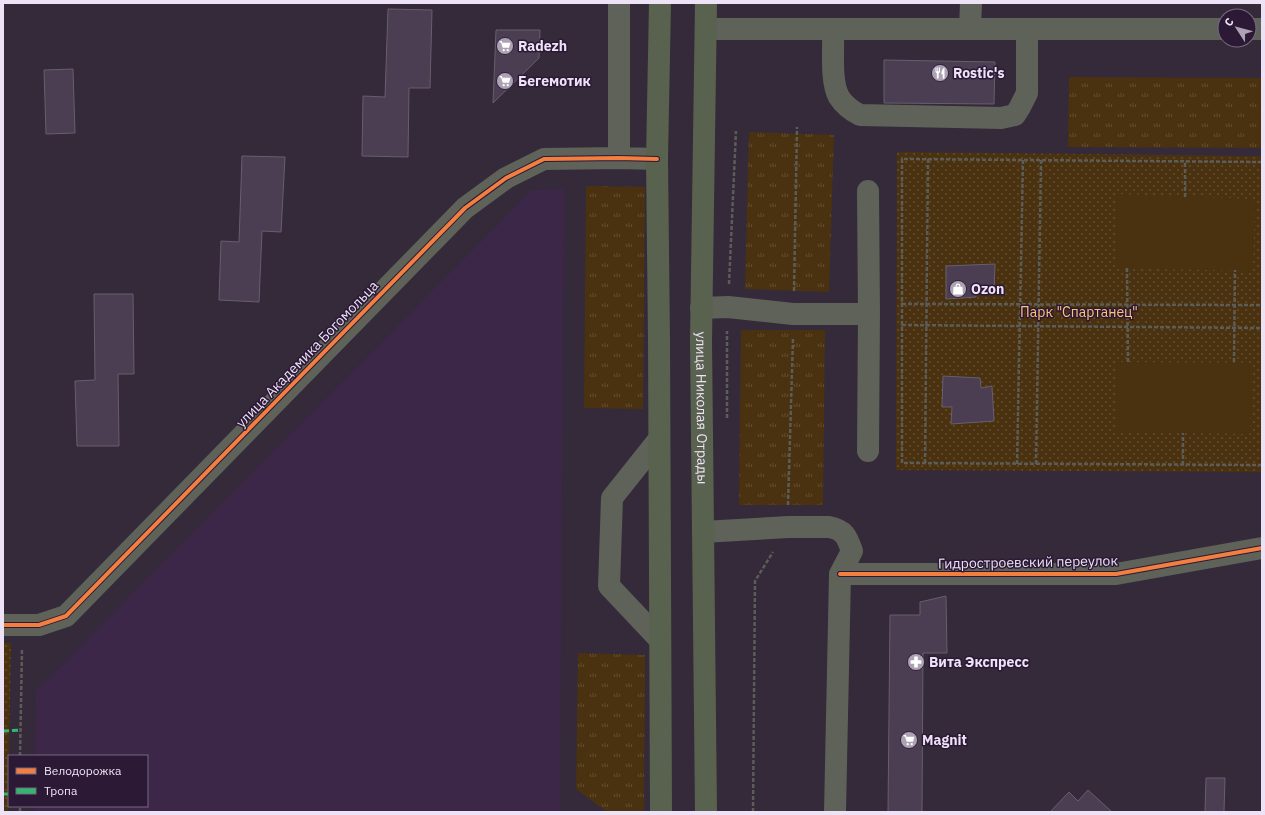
<svg xmlns="http://www.w3.org/2000/svg" width="1265" height="815" font-family="'IBM Plex Sans',sans-serif">
<style>
.built{fill:#3c2748}
.grass{fill:url(#grass-tufts)}
.park{fill:url(#park-dots)}
.pitch{fill:#4a310f}
.building{fill:#4b3e52;stroke:#675f6d}
.lines{fill:none;stroke-linecap:round;stroke-linejoin:round}
.path{stroke:#5c5d59;stroke-width:2.5;stroke-dasharray:4 2;stroke-linecap:butt}
.minor{stroke:#5e6259;stroke-width:22}
.major{stroke:#59624e;stroke-width:22}
.quiet{stroke:#33b770;stroke-width:3;stroke-dasharray:6 3;stroke-linecap:butt}
.cycleway-casing{stroke:#2b1936;stroke-width:6}
.cycleway{stroke:#f27e40;stroke-width:4}
.labels{text-anchor:middle;dominant-baseline:central;stroke-width:3;stroke-linejoin:round;paint-order:stroke}
.poi-label{font-size:14px;font-weight:bold;fill:#eee2f6;stroke:#2b1936;text-anchor:start}
.park-label{font-size:14px;fill:#ffc377;stroke:#2b1936}
.street-label{font-size:14px;fill:#eee2f6;stroke:#2b1936}
</style>
<defs>
<pattern id="grass-tufts" width="24" height="20" patternUnits="userSpaceOnUse"><rect width="24" height="20" fill="#4a310f"/><path d="M3 7l-1-3M5 7V3M7 7l1-3M15 17l-1-3M17 17v-4M19 17l1-3" fill="none" stroke="#644f33"/></pattern>
<pattern id="park-dots" width="8" height="8" patternUnits="userSpaceOnUse"><rect width="8" height="8" fill="#4a310f"/><path d="M2 2h.1M6 6h.1" fill="none" stroke="#644f33" stroke-width="1.8" stroke-linecap="round"/></pattern>
</defs>
<rect width="100%" height="100%" fill="#342a3a"/>
<!-- built -->
<path class="built" d="M564,189L560,812H34V806H147V756H35L36,691L532,190Z"/>
<!-- grass -->
<path class="grass" d="M1069,77L1262,78V148L1068,147Z
M749,132L834,135L829,292L745,289Z
M586,186L645,187L643,409L584,408Z
M741,330H825L823,505H739Z
M578,653L645,655L644,812H607L576,789Z"/>
<!-- park -->
<path class="park" d="M897,152L1262,156V472L896,470Z
M3,643H11L8,812H3Z"/>
<!-- pitch -->
<path class="pitch" d="M1117,194L1255,199L1253,271L1116,268Z
M1117,362L1253,363L1250,434L1115,432Z"/>
<!-- building -->
<path class="building" d="M388,9L432,10L430,88H409L408,157L362,156L363,96L385,97Z
M496,30H540L539,58L493,103Z
M884,60L995,62L994,104L884,103Z
M73,69L75,133L46,134L44,70Z
M242,156L285,157L281,232L262,231L259,302L219,300L221,241L239,242Z
M995,264L994,289L976,290V297L946,299V266Z
M94,294H133L134,374H118L119,446H77L75,381L95,380Z
M943,376L980,378L981,388L992,386L994,421L951,424L952,407H942Z
M946,596L947,653H923L922,812H888L890,615H920V602Z
M1206,778H1225L1224,812H1205Z
M1088,790L1112,812H1050L1069,792L1078,801Z"/>
<g class="lines">
<!-- path -->
<path class="path" d="M1262,162L902,159V463L1262,465
M1185,197V161
M1127,268L1128,362
M729,284L736,131
M794,291L797,127
M902,304L1262,305
M902,325L1262,328
M1234,362L1235,270
M727,418V331
M925,463L928,159
M1017,464L1023,160
M1036,464L1041,160
M1183,465V433
M788,505L793,338
M20,756L22,649
M20,812V806
M753,812L755,581L773,552"/>
<!-- minor -->
<path class="minor" d="M619,3V158
M970,28L971,3
M706,29C879,29 1052,29 1225,29
M1249,29H1262
M833,30C834,48 830,81 839,97C844,105 852,111 860,115L1001,118L1015,115L1020,107L1027,93V29
M701,308L728,307L793,314H869L868,191
M659,439L612,498L609,586L660,640
M868,451L869,314
M703,532L788,527H829C845,530 847,537 852,551L840,574L835,812
M840,574H1116L1262,548
M3,625H39L66,616L465,208L506,178L544,159L619,158L657,159"/>
<!-- major -->
<g class="major">
<path d="M660,3L657,159L659,340L661,812"/>
<path id="s1" d="M706,3L701,341L706,812"/>
</g>
<!-- quiet -->
<path class="quiet" d="M3,731L21,730
M3,794H9"/>
<!-- cycleway casing -->
<g class="cycleway-casing">
<path id="cycleway" d="M840,574H1116L1262,548
M3,625H39L66,616L465,208L506,178L544,159L619,158L657,159"/>
</g>
<!-- cycleway -->
<use href="#cycleway" class="cycleway"/>
</g>
<!-- icons -->
<defs>
<g id="supermarket-disc" transform="scale(0.9)"><circle r="9.5" fill="#ada2b4" stroke="#2b1936"/><path d="M-6-5.5h2.5l.6 2H6L4.5 2H-2.5L-4.4-4H-6ZM-1.5 3.2a1.3 1.3 0 1 0 .1 0ZM3 3.2a1.3 1.3 0 1 0 .1 0Z" fill="#fff"/></g>
<g id="restaurant-disc" transform="scale(0.9)"><circle r="9.5" fill="#ada2b4" stroke="#2b1936"/><path d="M-5-6h1v4h1v-4h1v4h1v-4h1v5L-1.5 .5V6h-2V.5L-5-1ZM5-6V6H3V1.5H1.5Q1.5-4 5-6Z" fill="#fff"/></g>
<g id="shop-disc" transform="scale(0.9)"><circle r="9.5" fill="#ada2b4" stroke="#2b1936"/><path d="M-5-2.5h2.3a2.7 3.5 0 0 1 5.4 0H5L5.5 6h-11ZM-1.5-2.5h3a1.5 2.3 0 0 0-3 0Z" fill="#fff"/></g>
<g id="pharmacy-disc" transform="scale(0.9)"><circle r="9.5" fill="#ada2b4" stroke="#2b1936"/><path d="M-2-6h4v4h4v4h-4v4h-4v-4h-4v-4h4Z" fill="#fff"/></g>
</defs>
<g fill-rule="evenodd">
<use href="#supermarket-disc" x="505" y="46"/>
<use href="#restaurant-disc" x="940" y="73"/>
<use href="#supermarket-disc" x="505" y="81"/>
<use href="#shop-disc" x="958" y="289"/>
<use href="#pharmacy-disc" x="916" y="662"/>
<use href="#supermarket-disc" x="909" y="740"/>
</g>
<g class="labels">
<!-- poi labels -->
<g class="poi-label">
<text x="518" y="46">Radezh</text>
<text x="953" y="73">Rostic's</text>
<text x="518" y="81">Бегемотик</text>
<text x="971" y="289">Ozon</text>
<text x="929" y="662">Вита Экспресс</text>
<text x="922" y="740">Magnit</text>
</g>
<!-- park labels -->
<g class="park-label">
<text x="1079" y="312">Парк "Спартанец"</text>
</g>
<!-- street labels -->
<g class="street-label">
<text transform="translate(307 354) rotate(-46)">улица Академика Богомольца</text>
<text stroke="none"><textPath href="#s1" startOffset="405">улица Николая Отрады</textPath></text>
<text transform="translate(1028 562) rotate(-1)">Гидростроевский переулок</text>
</g>
</g>
<!-- border -->
<rect width="1265" height="815" fill="none" stroke="#eee2f6" stroke-width="8"/>
<!-- legend -->
<rect x="8" y="755" width="140" height="52" fill="#2b1936" stroke="#796983"/>
<rect x="16" y="768" width="20" height="6" fill="#f27e40" stroke="#796983"/>
<text x="44" y="775" font-size="12" fill="#eee2f6">Велодорожка</text>
<rect x="16" y="788" width="20" height="6" fill="#33b770" stroke="#796983"/>
<text x="44" y="795" font-size="12" fill="#eee2f6">Тропа</text>
<!-- north arrow -->
<g transform="translate(1237 28) rotate(306)"><circle r="19" fill="#2b1936" stroke="#796983"/>
<path d="M0-3L7 15L0 10L-7 15Z" fill="#ada2b4"/>
<text y="-6" font-size="11" font-weight="bold" text-anchor="middle" fill="#eee2f6">С</text>
</g>
</svg>
